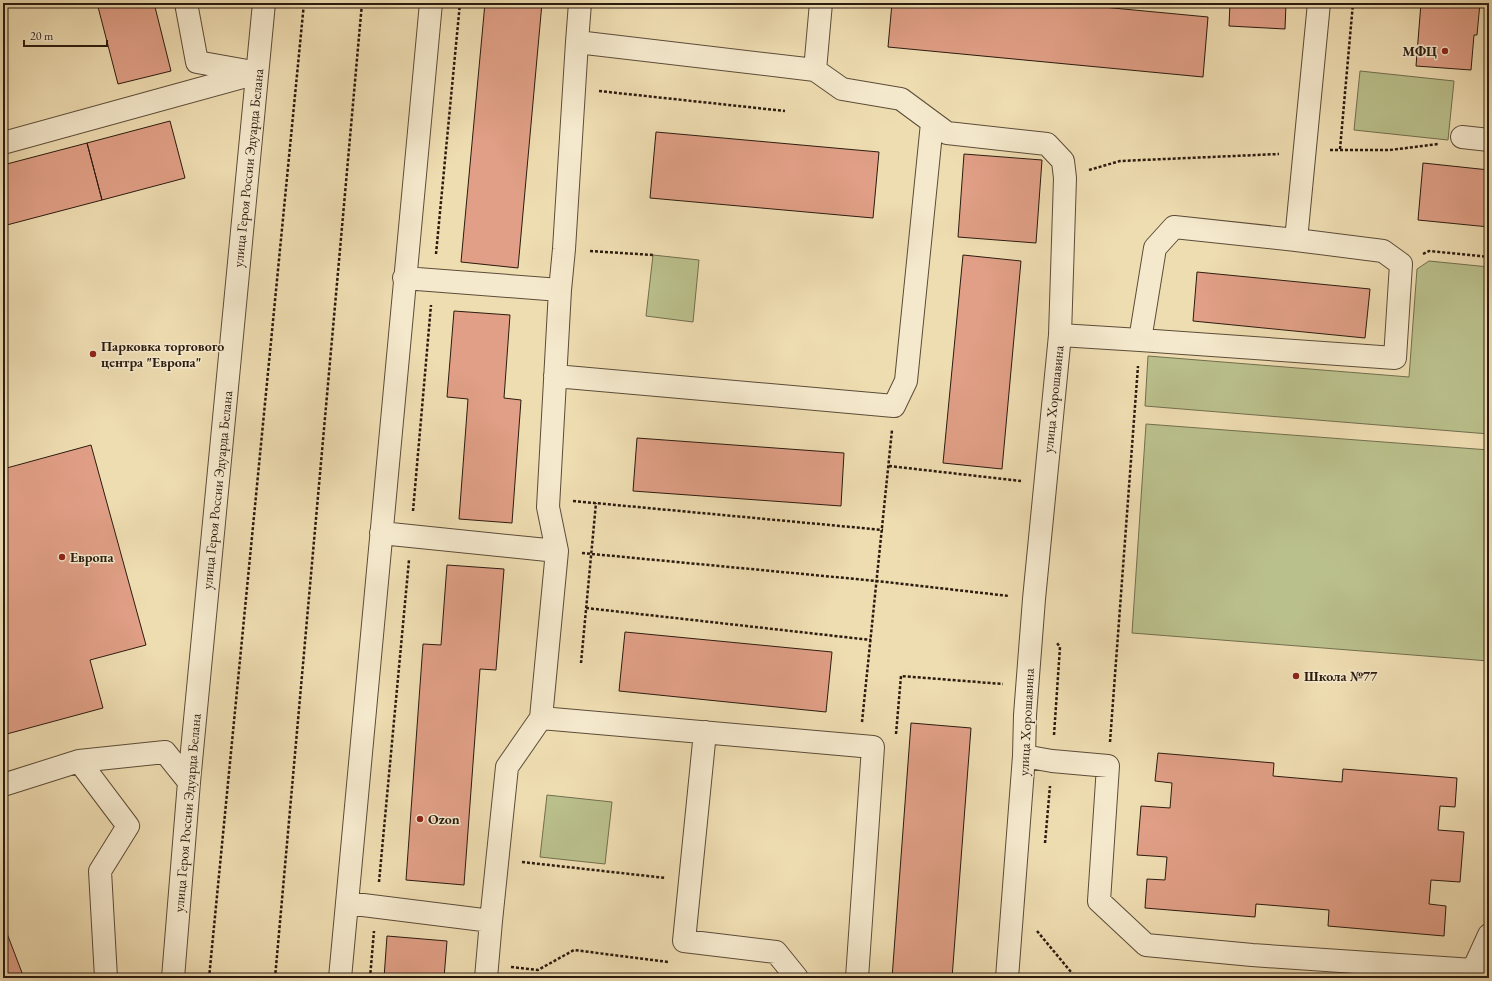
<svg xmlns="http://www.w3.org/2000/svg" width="1492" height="981" font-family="'EB Garamond',serif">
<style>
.green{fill:#bac08c;stroke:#726e4e}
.building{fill:#e09f86;stroke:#2b1b0f}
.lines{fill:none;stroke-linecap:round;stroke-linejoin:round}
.minor-casing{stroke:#5c4c38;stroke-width:24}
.path{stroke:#2b1b0f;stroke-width:2.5;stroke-dasharray:3 2;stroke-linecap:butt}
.minor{stroke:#f5e9cd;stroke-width:22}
.poi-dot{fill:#8f2418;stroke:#f5e9cd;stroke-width:1.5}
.labels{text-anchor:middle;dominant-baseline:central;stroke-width:3;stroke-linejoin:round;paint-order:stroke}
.poi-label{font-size:14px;font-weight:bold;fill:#2b1b0f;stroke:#f5e9cd;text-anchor:start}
.street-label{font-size:14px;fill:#2b1b0f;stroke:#f5e9cd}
</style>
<rect width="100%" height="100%" fill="#efddb2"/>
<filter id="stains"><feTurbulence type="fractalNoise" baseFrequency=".005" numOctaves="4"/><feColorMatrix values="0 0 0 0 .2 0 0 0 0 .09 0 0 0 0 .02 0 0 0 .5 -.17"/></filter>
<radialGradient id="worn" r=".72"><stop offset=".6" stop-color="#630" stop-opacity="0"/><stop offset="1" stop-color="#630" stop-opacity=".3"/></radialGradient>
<!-- green -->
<path class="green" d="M1360,71L1454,81L1448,140L1354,130Z
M653,255L699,260L693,322L646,316Z
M1429,261L1489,267V434L1145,406L1148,356L1409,377L1417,269Z
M1146,424L1489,450V661L1132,633Z
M547,795L612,802L605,864L540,857Z"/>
<!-- building -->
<path class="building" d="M97,3H154L171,71L118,84Z
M485,3H542L518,268L461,262Z
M892,3H1060L1208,17L1203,77L888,47Z
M1230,3H1286L1285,29L1229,26Z
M1421,3H1480L1477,35H1474L1471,70L1416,66Z
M170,121L185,178L102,200L87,143Z
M656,132L879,152L873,218L650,198Z
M87,143L102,200L3,226V165Z
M964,154L1042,160L1036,243L958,237Z
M1423,163L1489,170V227L1418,220Z
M963,255L1021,261L1002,469L943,463Z
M1197,272L1370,289L1365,338L1193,321Z
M454,311L510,315L504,398L521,400L512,523L459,519L468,399L447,397Z
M637,438L844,453L841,506L633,491Z
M91,445L146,645L90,660L103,708L3,735V469Z
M447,565L504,569L496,670L480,669L464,885L406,880L423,644L441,645Z
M625,632L832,652L826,712L619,691Z
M911,723L971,728L952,978H892Z
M1158,753L1274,763L1273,776L1342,782L1343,769L1457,778L1455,807L1440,806L1438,830L1464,832L1460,882L1431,880L1429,904L1446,906L1444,936L1328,926L1329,910L1256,904L1255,917L1145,908L1147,879L1165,880L1167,857L1137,855L1141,806L1170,808L1172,783L1155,781Z
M3,923L24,978H3Z
M387,936L447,941L444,978H384Z"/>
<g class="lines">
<!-- minor casing -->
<g class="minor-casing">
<path id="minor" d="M186,3L197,62L253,72
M580,3L577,42L815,70
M821,3L815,70L842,89L901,99L947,133L1047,144L1063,161L1065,178L1060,335L1034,599L1025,715L1024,756L1007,978
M577,42L564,249L560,290L548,507L557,551L541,718L873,747L857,978
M1462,137L1489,140
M3,143L257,73
M404,278L560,290
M1060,335L1140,340L1155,248L1174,227L1296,240L1319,3
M1140,340L1395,358L1401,264L1383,251L1296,240
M555,376L894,406L906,381L932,123
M381,533L557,551
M705,732L684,941L776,952L797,978
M1024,756L1052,761L1108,766L1099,901L1146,945L1252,955L1473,970L1489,935
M79,761L128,826L100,871L106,978
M3,785L79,761L165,752L189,782
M347,903L491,921
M173,978L189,782L264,3
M340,978L431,3
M486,978L491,921L507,767L541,718"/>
</g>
<!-- path -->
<path class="path" d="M599,91L785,111
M1340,149L1353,3
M1330,150H1390L1438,144
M1089,170L1120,161L1279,154
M590,251L653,255
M436,254L460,3
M1423,254L1429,251L1489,257
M889,466L1021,481
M573,501L883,530
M413,511L431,305
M582,553L877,581L1009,596
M586,608L871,640
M581,663L596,503
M862,722L892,430
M896,734L901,676L1003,684
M1054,735L1060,647L1057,643
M1110,742L1138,366
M1045,843L1050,786
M522,862L666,878
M379,882L409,560
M1037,931L1076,978
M511,967L538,970L574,950L668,962
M209,978L304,3
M275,978L362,3
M370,978L374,931"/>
<!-- minor -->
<use href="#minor" class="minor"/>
</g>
<!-- markers -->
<g class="poi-dot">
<circle cx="1445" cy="51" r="4"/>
<circle cx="93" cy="354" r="4"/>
<circle cx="62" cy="557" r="4"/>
<circle cx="1296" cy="676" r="4"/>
<circle cx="420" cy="819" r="4"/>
</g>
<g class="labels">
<!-- poi labels -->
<g class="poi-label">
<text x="1437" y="51" text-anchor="end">МФЦ</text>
<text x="101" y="346">Парковка торгового<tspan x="101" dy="16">центра "Европа"</tspan></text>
<text x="70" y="557">Европа</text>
<text x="1304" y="676">Школа №77</text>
<text x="428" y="819">Ozon</text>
</g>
<!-- street labels -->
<g class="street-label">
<text transform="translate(248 168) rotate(-84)">улица Героя России Эдуарда Белана</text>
<text transform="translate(1053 399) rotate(-84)">улица Хорошавина</text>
<text transform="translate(217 490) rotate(-84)">улица Героя России Эдуарда Белана</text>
<text transform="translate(1026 722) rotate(-87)">улица Хорошавина</text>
<text transform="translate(187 813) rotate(-85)">улица Героя России Эдуарда Белана</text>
</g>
</g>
<!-- margin -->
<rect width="1492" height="981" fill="none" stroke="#efddb2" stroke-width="16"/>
<rect x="4" y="4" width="1484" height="973" fill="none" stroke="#2b1b0f" stroke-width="2"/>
<rect x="8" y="8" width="1476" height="965" fill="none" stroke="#2b1b0f"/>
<!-- scale -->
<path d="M24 40v6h83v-6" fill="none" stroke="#2b1b0f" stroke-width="2"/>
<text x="30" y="40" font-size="12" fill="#2b1b0f" stroke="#f5e9cd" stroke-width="3" paint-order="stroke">20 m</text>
<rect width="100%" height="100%" filter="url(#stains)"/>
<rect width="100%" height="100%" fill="url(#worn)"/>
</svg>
